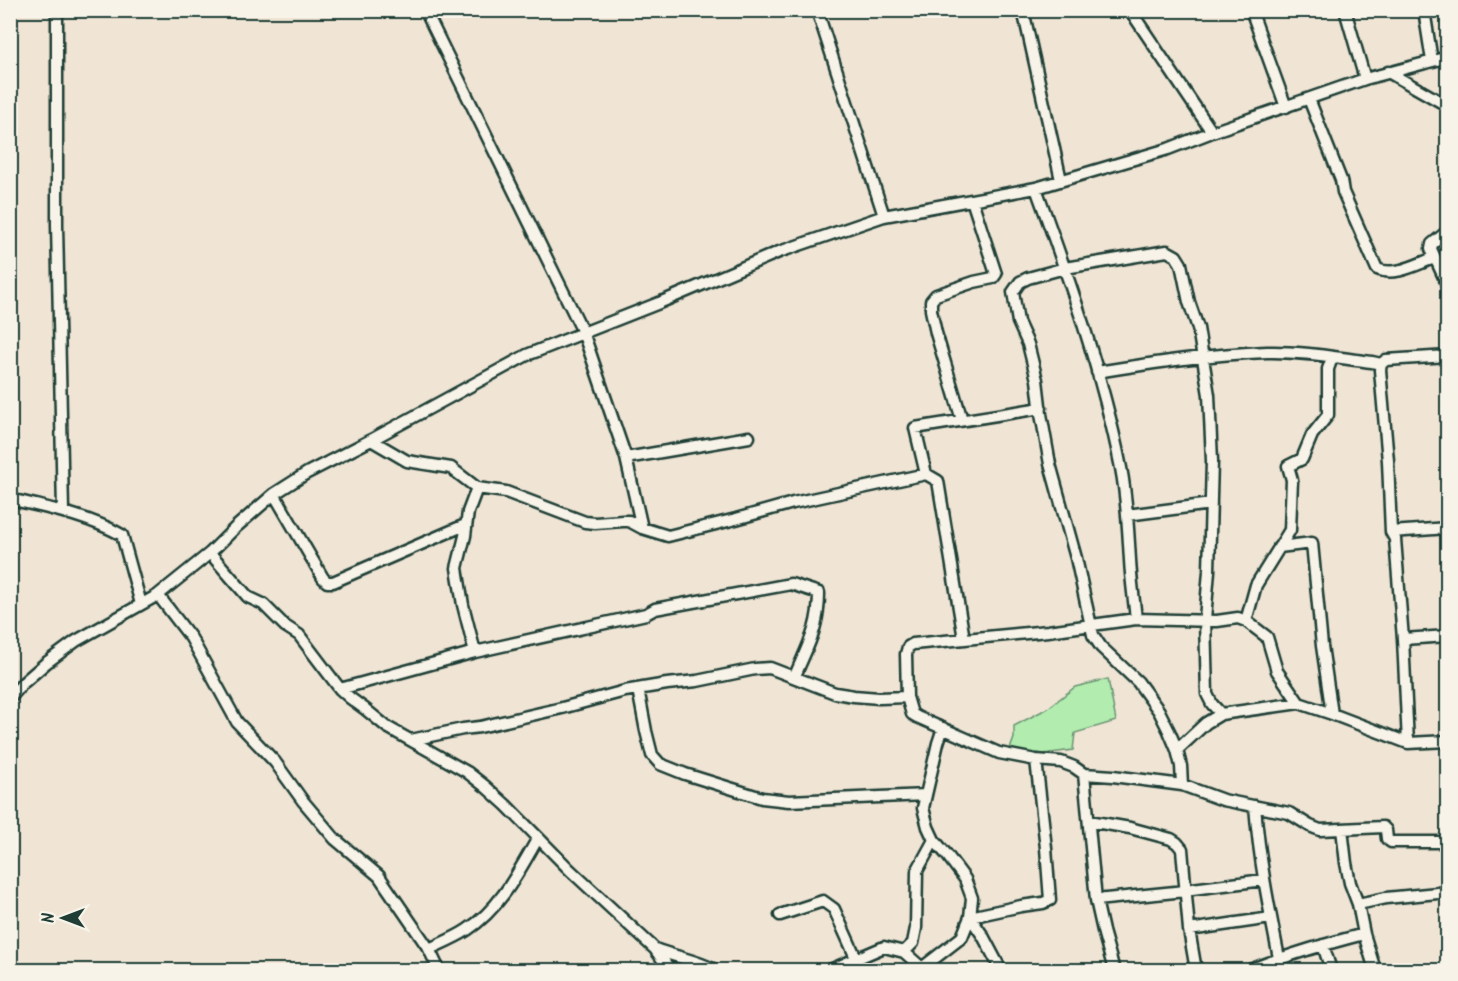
<svg xmlns="http://www.w3.org/2000/svg" width="1458" height="981" font-family="Kalam,sans-serif">
<style>
.green{fill:#b3ecaf;stroke:#699472;stroke-width:1.5}
.lines{fill:none;stroke-linecap:round;stroke-linejoin:round}
.minor-casing{stroke:#1f3d34;stroke-width:15}
.minor{stroke:#f7f3e8;stroke-width:10}
</style>
<rect width="100%" height="100%" fill="#f0e5d5"/>
<filter id="ink" filterUnits="userSpaceOnUse"><feTurbulence type="fractalNoise" baseFrequency=".0167" numOctaves="2"/><feDisplacementMap in="SourceGraphic" scale="12" xChannelSelector="R" yChannelSelector="G"/><feConvolveMatrix kernelMatrix="1 2 1 2 8 2 1 2 1" color-interpolation-filters="sRGB"/></filter>
<g filter="url(#ink)">
<!-- green -->
<path class="green" d="M1108,679L1116,721L1075,733L1073,750L1028,756L1010,749L1014,738V726L1048,708L1075,687Z"/>
<g class="lines">
<!-- minor casing -->
<g class="minor-casing">
<path id="minor" d="M57,10V225L63,511
M425,10L583,332L626,458L642,528
M817,10L884,216
M1023,10L1061,180
M1130,10L1212,132
M1251,10L1286,107
M1345,10L1365,79
M1424,10L1432,61
M1388,72L1448,106
M1309,99L1341,180L1343,192L1377,269C1395,277 1417,264 1434,258
M1036,188C1069,279 1102,372 1121,468C1127,498 1128,529 1130,560C1131,580 1134,599 1136,619
M1448,231L1432,244L1431,249L1448,286
M1097,372C1153,363 1210,354 1267,352C1302,351 1338,358 1372,362L1381,364
M962,420L936,333L931,310V301L936,295L974,282L993,278L996,274L972,200
M371,440L407,461L451,468L477,488L506,492L585,522L595,523L623,521H629L642,528L668,536L736,519L793,503L926,474L915,428L1041,408
M626,458L749,437
M926,474L938,481L964,639
M274,494L323,578L327,582H333L465,525
M10,499C48,508 88,516 122,535L141,604
M1127,515L1211,504
M1391,532L1448,528
M1279,547L1312,543L1322,646L1332,714
M210,553L248,597L263,604L285,626L299,635L340,689L350,698L365,709L387,727L467,772L486,787L506,805L570,870L655,949C675,957 696,960 715,970
M158,595L191,638L237,722L275,762L303,801L335,839L379,876L429,949L439,970
M1246,621L1256,585L1290,530L1292,480L1288,466L1302,459L1312,435L1328,415V369L1332,358
M1403,639L1448,636
M475,652L463,605L457,568L465,536L468,512L477,488
M340,689L475,652L646,614L655,609L791,584L819,593C819,628 808,645 795,676
M638,689L646,731L652,755L660,764L685,774L762,798L789,801L926,795
M907,697L906,654L908,647L913,644L1048,631L1136,619L1217,621L1238,618L1246,621L1267,637L1277,671L1299,703L1332,714L1408,743L1448,741
M10,698L23,683L46,663L76,641L158,595L210,553L236,527L274,494L307,473L371,440L527,355L659,303L779,252L884,216L1036,188L1168,149L1212,132L1365,79L1448,57
M411,740L463,729L480,727L562,708L625,691L667,684L697,681L755,669L770,668L835,693L854,696L879,698L907,697L912,714L917,717L999,753L1036,760L1061,762L1074,767L1084,774L1113,776L1182,785L1223,800L1289,813L1310,826L1320,830L1383,827L1386,830L1387,839L1391,842H1448
M1408,743L1403,639L1395,539L1391,532L1388,461L1380,370L1381,364L1386,360L1448,356
M1177,750L1206,723L1221,714L1299,703
M1084,774L1096,900L1103,931L1114,970
M1182,785L1181,766L1177,750L1169,731L1159,711L1138,682L1101,647L1093,635L1076,558L1050,464L1041,414L1037,380L1028,344L1018,322L1013,292L1020,282L1028,278L1065,268L1167,251L1176,256L1181,264L1189,302L1198,328L1209,395L1212,461L1209,571L1205,619L1207,694L1212,704L1221,714
M1255,806C1259,858 1269,908 1279,958
M1089,821L1130,828L1171,839L1177,843L1182,849L1189,930L1196,970
M1342,829L1346,863L1350,883L1358,904L1364,934L1375,970
M1096,900L1185,891L1192,889L1264,880
M1358,904L1386,898L1448,892
M780,915L823,901L834,909L857,960
M1189,930L1271,918
M1323,945L1331,970
M429,949C442,943 455,938 467,930C500,909 519,871 538,838
M655,949L670,970
M904,952L913,943L916,928L917,871L934,840
M922,968L962,937L970,917L972,898L965,879L947,855L934,840L928,827L923,808L938,743L943,728
M830,970L884,947L904,952L922,968V970
M1001,970L983,936L970,917L1021,906L1043,903L1050,900L1046,848L1036,760
M1250,970C1287,955 1325,944 1364,934"/>
</g>
<!-- minor -->
<use href="#minor" class="minor"/>
</g>
</g>
<!-- margin -->
<rect width="1458" height="981" fill="none" stroke="#f7f3e8" stroke-width="36"/>
<rect x="18" y="18" width="1422" height="945" fill="none" stroke="#1f3d34" stroke-width="2" filter="url(#ink)"/>
<!-- north arrow -->
<g transform="translate(63 918) rotate(270)" stroke="#f7f3e8" stroke-width="4.5" paint-order="stroke">
<path d="M0-4.5L10 22L0 15L-10 22Z" fill="#1f3d34"/>
<text y="-9" font-size="16" font-weight="bold" text-anchor="middle" fill="#1f3d34">N</text>
</g>
</svg>
